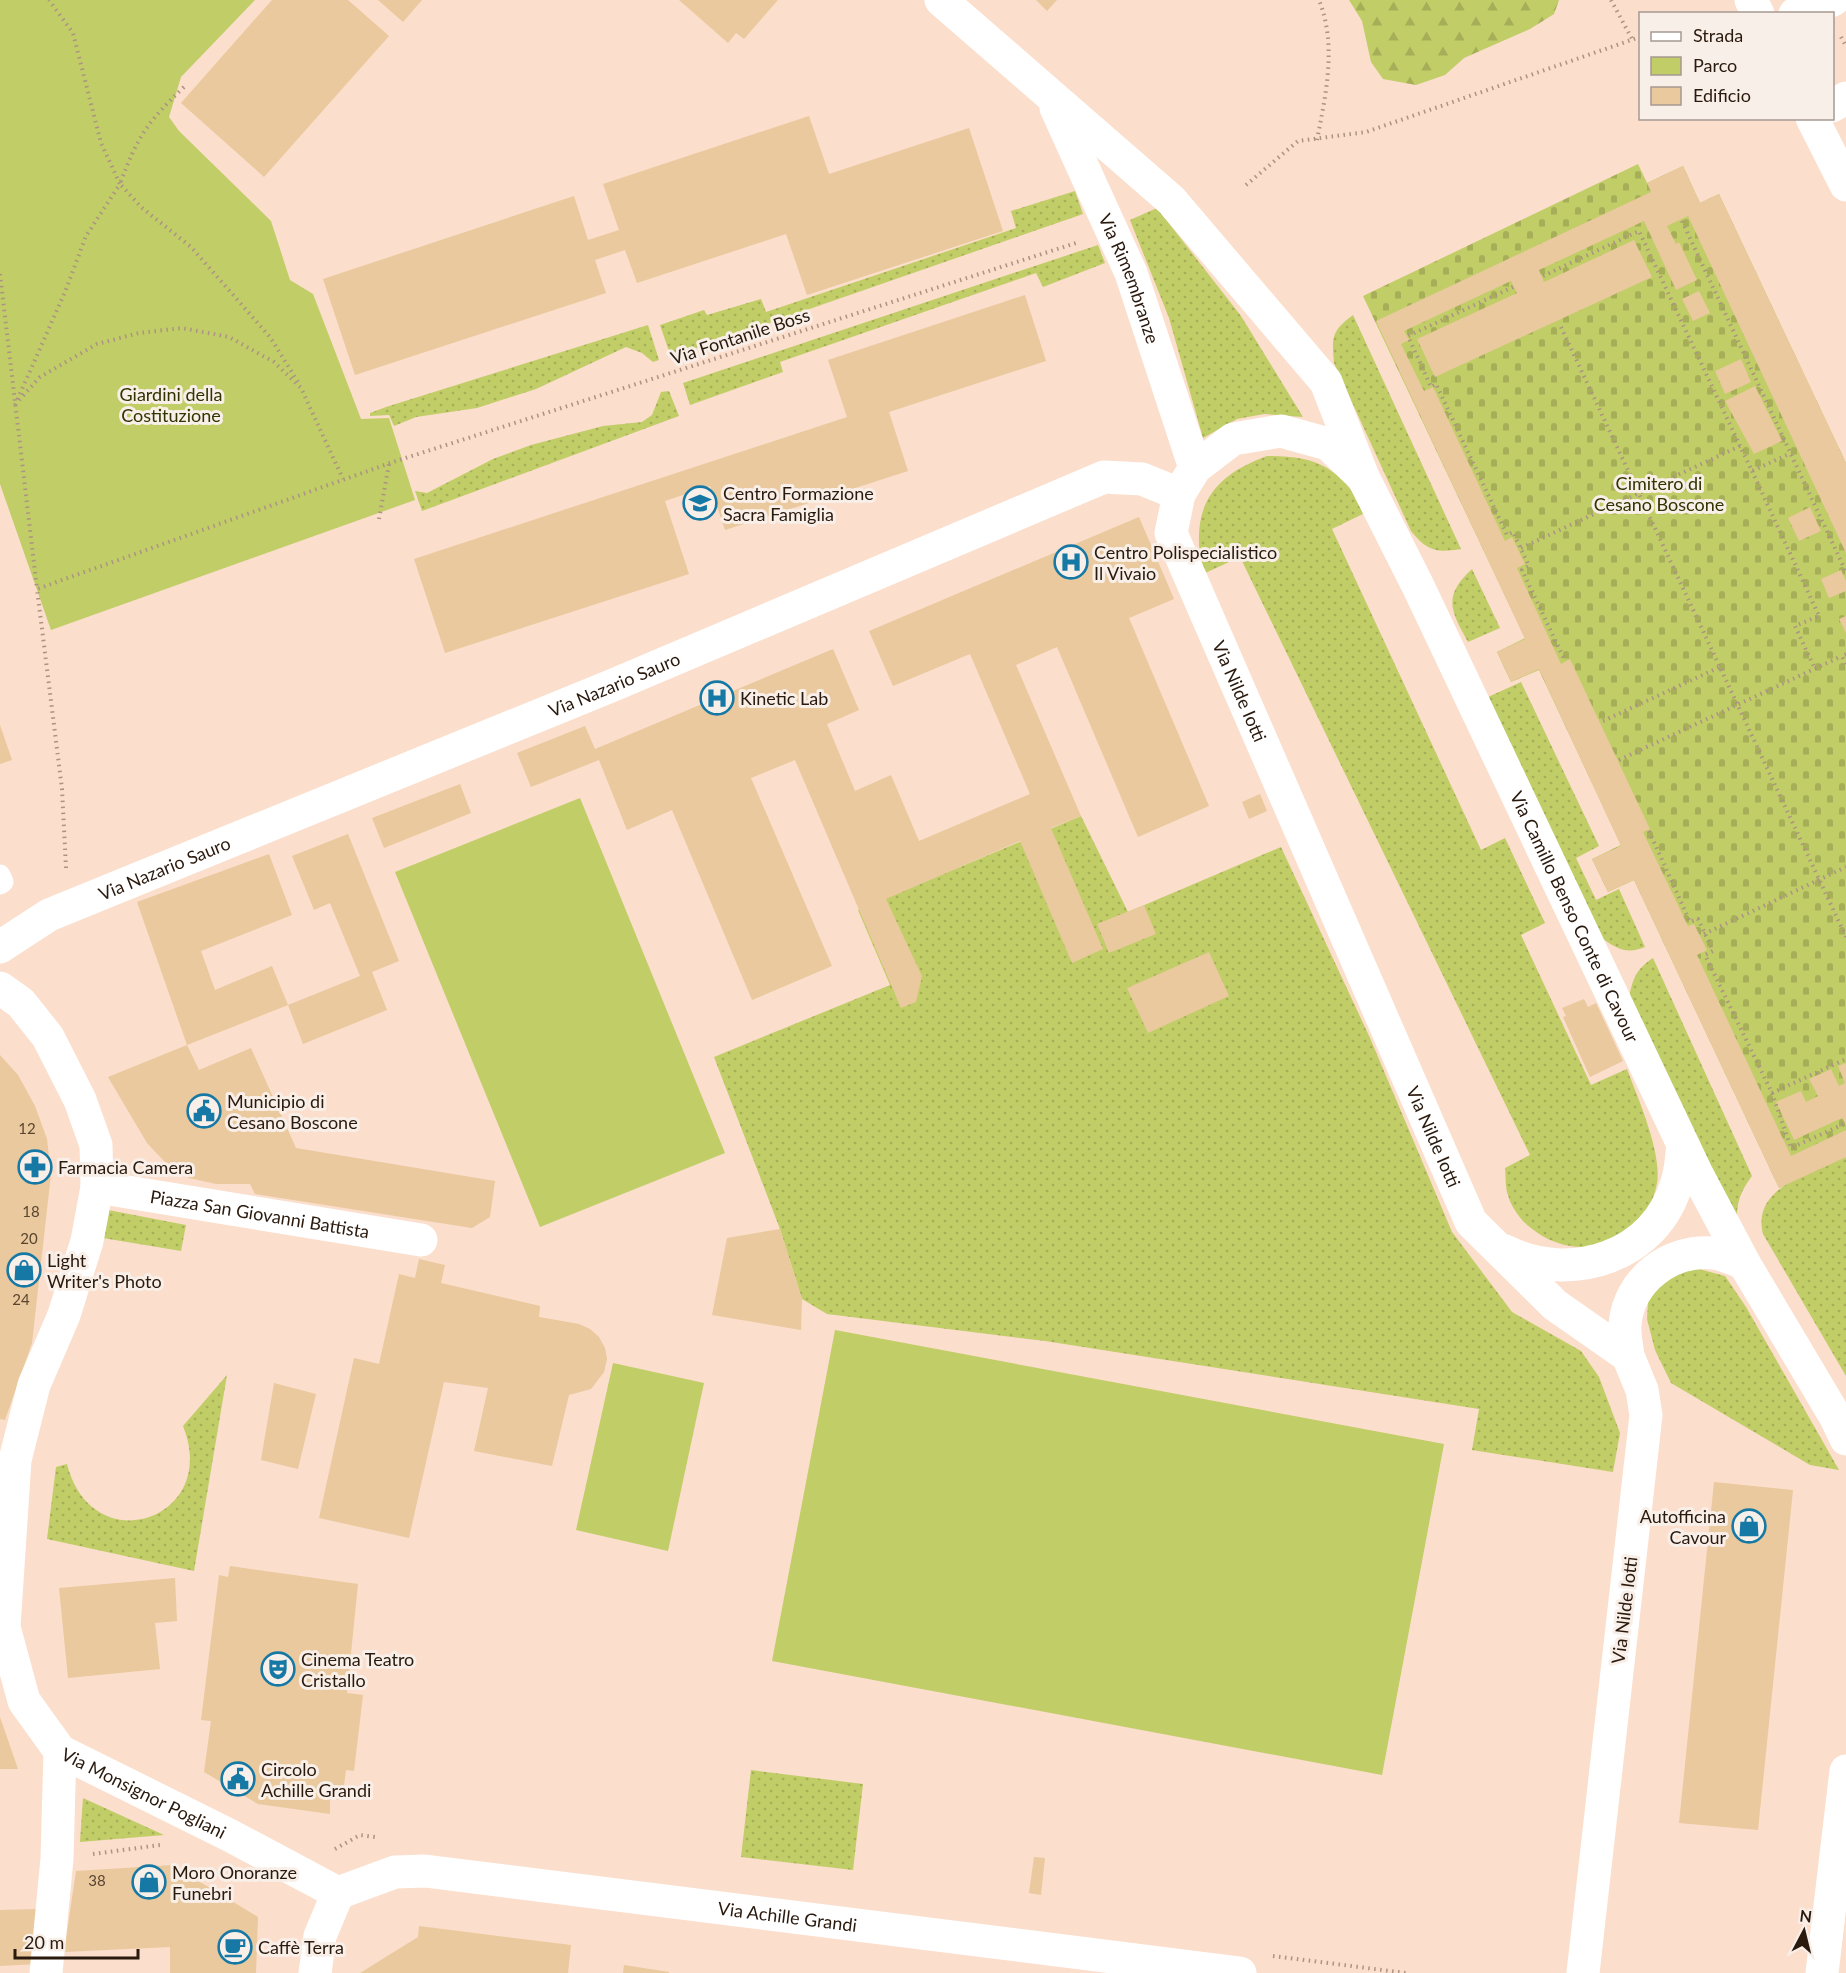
<svg xmlns="http://www.w3.org/2000/svg" width="1846" height="1973" font-family="Lato,sans-serif">
<style>
.grass{fill:url(#grass-dots)}
.forest{fill:url(#forest-firs)}
.cemetery{fill:url(#cemetery-stones)}
.park{fill:#c1cd67}
.building{fill:#e9c99d}
.lines{fill:none;stroke-linecap:round;stroke-linejoin:round}
.path{stroke:#ac9383;stroke-width:4;stroke-dasharray:1.5 4.5;stroke-linecap:butt}
.lane{stroke:#fff;stroke-width:21}
.street{stroke:#fff;stroke-width:33}
.secondary{stroke:#fff;stroke-width:33}
.labels{text-anchor:middle;dominant-baseline:central;stroke-width:6;stroke-linejoin:round;paint-order:stroke}
.number-label{font-size:15px;fill:#5a4531}
.street-label{font-size:18px;fill:#2a190d;stroke:#f9efe9}
.park-label{font-size:18px;fill:#2f3400;stroke:#f9efe9}
.poi-label{font-size:18px;fill:#2a190d;stroke:#f9efe9;text-anchor:start}
</style>
<defs>
<pattern id="grass-dots" width="8" height="8" patternUnits="userSpaceOnUse" patternTransform="scale(1.5)"><rect width="8" height="8" fill="#c1cd67"/><path d="M2 2h.1M6 6h.1" fill="none" stroke="#a6af58" stroke-width="1.8" stroke-linecap="round"/></pattern>
<pattern id="forest-firs" width="22" height="20" patternUnits="userSpaceOnUse" patternTransform="scale(1.5)"><rect width="22" height="20" fill="#c1cd67"/><path d="M5 1l3.5 6h-7zM16 11l3.5 6h-7z" fill="#a6af58"/></pattern>
<pattern id="cemetery-stones" width="16" height="16" patternUnits="userSpaceOnUse" patternTransform="scale(1.5)"><rect width="16" height="16" fill="#c1cd67"/><path d="M2 7V4a2 2 0 0 1 4 0v3zM10 15v-3a2 2 0 0 1 4 0v3z" fill="#a6af58"/></pattern>
</defs>
<rect width="100%" height="100%" fill="#fbdecb"/>
<!-- grass -->
<path class="grass" d="M1075,191L1083,214L671,357L660,325L704,310L707,315L761,299L766,312L1016,228L1011,211Z
M1157,208L1241,316L1303,417L1264,414L1237,419L1203,438L1169,318L1130,220Z
M1098,245L1105,263L1043,287L1036,273L780,362L783,372L690,405L683,383Z
M1353,315L1461,549C1436,553 1427,551 1411,531L1334,363C1332,338 1331,331 1353,315Z
M648,325L659,360L653,362L642,353L626,347L536,389L477,408L416,417L394,426L389,415L370,416V413L386,407Z
M669,391L679,416L422,511L415,491L427,493L493,459L531,445L603,426L642,422L652,415L661,392Z
M1267,456C1320,456 1338,468 1367,512L1332,529L1481,850L1505,838L1545,923L1521,935L1591,1085L1627,1069C1638,1099 1662,1152 1657,1183C1646,1245 1577,1266 1531,1228C1521,1221 1511,1207 1508,1195C1505,1187 1506,1177 1505,1168L1530,1155L1240,557L1203,574C1190,512 1207,478 1267,456Z
M1472,569L1500,628L1468,642C1450,610 1443,596 1472,569Z
M1521,682L1599,846L1576,858L1596,900L1619,889L1645,947C1626,955 1616,948 1600,937L1488,697Z
M1081,816L1128,912L1281,847L1370,1038L1452,1232L1512,1312L1581,1351L1599,1377L1620,1433L1613,1472L1472,1450L1479,1409L1045,1341L827,1314L802,1299L780,1229L714,1057L890,985L858,910Z
M1653,958L1752,1176C1739,1193 1736,1205 1737,1226L1629,999C1632,980 1636,969 1653,958Z
M1846,1157V1376L1763,1234C1751,1187 1813,1172 1846,1157Z
M108,1210L186,1225L181,1251L103,1238Z
M1699,1269L1725,1276L1746,1307L1839,1470L1810,1465L1671,1383L1655,1350L1647,1319L1648,1302L1658,1286L1674,1273Z
M227,1375L194,1571L47,1539L56,1467L67,1464C92,1563 221,1520 183,1426Z
M751,1770L863,1784L853,1870L741,1857Z
M83,1798L164,1835L80,1842Z"/>
<!-- forest -->
<path class="forest" d="M1349,0H1559L1554,14L1530,29L1464,58L1445,75L1416,85L1383,79L1371,62L1362,21Z"/>
<!-- cemetery -->
<path class="cemetery" d="M1638,164L1647,183L1683,166L1700,203L1719,194L1846,463V1157L1779,1188L1634,880L1608,892L1592,859L1621,845L1539,670L1511,682L1497,652L1525,638L1363,296Z"/>
<!-- park -->
<path class="park" d="M0,0H255L181,77L169,117L179,131L271,221L290,280L313,294L361,419L389,418L415,500L51,630L0,484Z
M580,798L725,1153L540,1227L395,872Z
M835,1330L1444,1444L1382,1775L772,1661Z
M613,1363L704,1383L668,1551L576,1530Z"/>
<!-- building -->
<path class="building" d="M272,0H348L389,36L264,177L181,103Z
M378,0H422L403,22Z
M679,0H778L744,39L736,33L728,43Z
M1036,0H1057L1047,11Z
M809,116L829,174L969,128L1003,231L807,295L786,234L637,283L625,250L595,260L606,293L355,375L323,279L574,196L588,240L619,230L603,184Z
M1683,166L1700,203L1719,194L1846,463V553L1688,216L1667,226L1676,244L1679,242L1697,280L1676,290L1644,221L1539,270L1544,282L1634,240L1652,277L1435,377L1417,339L1517,293L1511,281L1404,331L1409,340L1401,344L1424,391L1433,387L1505,541L1512,537L1525,564L1517,568L1561,664L1570,659L1650,829L1643,832L1688,926L1694,924L1707,950L1697,955L1791,1156L1846,1130V1157L1779,1188L1634,880L1608,892L1592,859L1621,846L1539,669L1511,682L1497,652L1525,639L1376,321L1651,192L1647,183Z
M1699,291L1710,313L1693,321L1682,299Z
M1025,295L1046,361L889,412L908,471L725,530L710,486L665,501L689,574L445,653L414,559L847,417L828,360Z
M1741,359L1751,382L1725,394L1715,371Z
M1755,386L1782,441L1754,454L1725,401Z
M1810,507L1821,531L1799,541L1788,518Z
M1139,517L1174,599L1129,618L1209,806L1138,837L1057,647L1016,665L1081,816L1051,828L1103,949L1072,963L1020,841L886,899L922,976L916,1002L901,1008L795,760L751,778L832,966L752,1000L672,810L627,830L599,760L531,787L517,753L585,726L595,749L833,649L859,710L827,724L855,791L891,775L919,841L1030,794L970,654L893,686L869,631Z
M1841,570L1846,581V591L1829,598L1821,579Z
M1846,616V633L1839,619Z
M0,725L12,760L0,764Z
M460,784L471,813L384,848L372,818Z
M1260,794L1267,811L1249,819L1242,802Z
M348,834L399,961L372,972L387,1010L303,1044L288,1005L360,976L330,903L314,910L292,856Z
M269,854L292,915L201,951L215,990L272,966L288,1005L187,1045L137,902Z
M1144,905L1156,934L1109,953L1097,924Z
M1209,952L1229,996L1148,1033L1127,988Z
M1584,999L1588,1007L1596,1003L1623,1061L1590,1077L1563,1017L1566,1016L1562,1008Z
M187,1045L199,1070L251,1048L296,1148L495,1181L490,1217L472,1228L255,1194L250,1184H216L189,1178L166,1163L147,1143L108,1077Z
M0,1055L18,1075L35,1106L47,1139L51,1174L32,1343L5,1420L0,1419Z
M1846,1063V1125L1842,1118L1794,1140L1776,1102L1801,1091L1806,1102L1818,1096L1809,1079L1831,1069L1839,1086L1845,1083L1838,1066Z
M780,1229L802,1299L801,1330L712,1315L727,1238Z
M419,1259L445,1265L441,1283L540,1306L539,1317L579,1324L590,1329L599,1337L605,1348L607,1359L604,1372L591,1389L569,1395L552,1466L474,1451L488,1388L444,1382L409,1538L319,1518L354,1358L379,1364L399,1274L415,1278Z
M274,1383L316,1394L298,1469L261,1460Z
M1714,1482L1793,1490L1758,1830L1679,1823Z
M230,1566L358,1584L347,1693L363,1695L354,1771L346,1770L342,1800L330,1799V1814L258,1804L204,1772L211,1721L201,1720L219,1575L228,1577Z
M175,1578L177,1621L155,1623L160,1669L68,1678L59,1588Z
M0,1717L18,1769H0Z
M1034,1857L1045,1858L1041,1895L1029,1893Z
M172,1865L258,1917L256,1973H170V1947L64,1952L76,1871Z
M37,1909L39,1964L0,1966V1910Z
M419,1926L571,1945L568,1973H360L418,1937Z
M624,1965L669,1972V1973H623Z"/>
<g class="lines">
<!-- path -->
<path class="path" d="M1611,0L1632,39
M1841,37L1846,46
M184,87C148,121 137,137 120,184L141,207L191,247L270,337L298,382
M1317,140C1326,94 1337,45 1319,0
M1246,185L1298,141L1366,132L1640,37
M1682,221L1846,572
M0,274L37,589
M1543,276L1639,231L1740,446
M1513,287L1408,336L1431,387L1436,384L1507,535L1513,532L1529,566L1522,570L1565,661
M1561,327L1846,937
M19,400L40,377L97,344L139,333L182,328L229,337L274,362L301,388L343,479
M15,405L65,292L86,236L120,184L101,143L73,33L49,0
M1752,471L1819,616L1795,626L1815,669
M379,519L389,464
M1521,548L1740,446L1752,471L1791,453
M1846,654L1842,656L1846,665
M1603,721L1720,667
M1619,760L1842,656
M1649,831L1690,922L1698,919L1713,951L1705,955L1772,1093L1846,1059
M66,868L62,789L37,589L390,463L1076,243
M1704,934L1846,867
M1772,1093L1791,1148L1844,1124
M335,1849L360,1835L375,1837
M93,1854L160,1845
M1273,1956L1406,1973"/>
<!-- lane -->
<path class="lane" d="M0,875L3,882L0,884"/>
<!-- street -->
<g class="street">
<path id="s1" d="M941,0L1171,200L1326,382L1363,477L1418,586L1697,1174L1744,1263L1835,1416L1846,1439"/>
<path id="s2" d="M1056,108L1131,273L1195,468"/>
<path id="s3" d="M1363,477L1328,444L1281,431L1233,439L1195,468L1179,494L1171,533L1471,1222L1555,1305L1628,1356L1642,1390L1646,1415L1583,1973"/>
<path id="s4" d="M0,947L49,915L611,686L1104,477L1142,479L1179,494"/>
<path id="s5" d="M0,988L21,1003L48,1037L80,1100L96,1145L97,1187L87,1241L64,1315L34,1385L15,1460L4,1627L24,1701L60,1751L229,1835L338,1893"/>
<path id="s6" d="M97,1187L421,1240"/>
<path d="M1505,1251C1570,1284 1657,1257 1677,1182C1681,1171 1681,1158 1683,1146"/>
<path d="M1628,1356C1627,1346 1624,1334 1625,1324C1629,1280 1670,1249 1713,1253C1723,1254 1735,1260 1744,1263"/>
<path id="s7" d="M338,1893L395,1872L425,1871L1240,1973"/>
<path d="M46,1973L57,1859L60,1751"/>
<path d="M315,1973L320,1936L338,1893"/>
<path d="M1822,1973L1846,1771"/>
</g>
<!-- secondary -->
<path class="secondary" d="M1751,0L1758,14
M1795,14L1833,0
M1832,106L1846,98
M1812,118L1846,185"/>
</g>
<!-- icons -->
<defs>
<g id="school-ring" transform="scale(1.725)"><circle r="9.5" fill="#f9efe9" stroke="#1678a4" stroke-width="1.5"/><path d="M0-5L7-2L0 1L-7-2ZM-4 1L0 2.5L4 1V4Q0 6-4 4Z" fill="#1678a4"/></g>
<g id="hospital-ring" transform="scale(1.725)"><circle r="9.5" fill="#f9efe9" stroke="#1678a4" stroke-width="1.5"/><path d="M-5-5h3v3.5h4V-5h3V5h-3V1.5h-4V5h-3Z" fill="#1678a4"/></g>
<g id="civic-ring" transform="scale(1.725)"><circle r="9.5" fill="#f9efe9" stroke="#1678a4" stroke-width="1.5"/><path d="M-.6-6.5H3V-4.5H.6V-3L4-1V1h2V6H-6V1h2V-1L-.6-3ZM-1.2 2.5V6h2.4V2.5Z" fill="#1678a4"/></g>
<g id="pharmacy-ring" transform="scale(1.725)"><circle r="9.5" fill="#f9efe9" stroke="#1678a4" stroke-width="1.5"/><path d="M-2-6h4v4h4v4h-4v4h-4v-4h-4v-4h4Z" fill="#1678a4"/></g>
<g id="shop-ring" transform="scale(1.725)"><circle r="9.5" fill="#f9efe9" stroke="#1678a4" stroke-width="1.5"/><path d="M-5-2.5h2.3a2.7 3.5 0 0 1 5.4 0H5L5.5 6h-11ZM-1.5-2.5h3a1.5 2.3 0 0 0-3 0Z" fill="#1678a4"/></g>
<g id="theatre-ring" transform="scale(1.725)"><circle r="9.5" fill="#f9efe9" stroke="#1678a4" stroke-width="1.5"/><path d="M-5-5.5Q0-4 5-5.5V0Q5 5 0 6Q-5 5-5 0ZM-3.3-2.5H-1v1.5H-3.3ZM1-2.5H3.3v1.5H1ZM-2.8 1Q0 5.5 2.8 1Z" fill="#1678a4"/></g>
<g id="cafe-ring" transform="scale(1.725)"><circle r="9.5" fill="#f9efe9" stroke="#1678a4" stroke-width="1.5"/><path d="M-5.5-4.5H6V0H3Q3 3.5 0 3.5H-2.5Q-5.5 3.5-5.5 0ZM3-3.2v2h1.7v-2ZM-6 4.5H4V6H-6Z" fill="#1678a4"/></g>
</defs>
<g fill-rule="evenodd">
<use href="#school-ring" x="700" y="503"/>
<use href="#hospital-ring" x="1071" y="562"/>
<use href="#hospital-ring" x="717" y="698"/>
<use href="#civic-ring" x="204" y="1111"/>
<use href="#pharmacy-ring" x="35" y="1167"/>
<use href="#shop-ring" x="24" y="1270"/>
<use href="#shop-ring" x="1749" y="1526"/>
<use href="#theatre-ring" x="278" y="1669"/>
<use href="#civic-ring" x="238" y="1779"/>
<use href="#shop-ring" x="149" y="1882"/>
<use href="#cafe-ring" x="235" y="1947"/>
</g>
<g class="labels">
<!-- number labels -->
<g class="number-label">
<text x="27" y="1128">12</text>
<text x="31" y="1211">18</text>
<text x="29" y="1238">20</text>
<text x="21" y="1299">24</text>
<text x="97" y="1880">38</text>
</g>
<!-- street labels -->
<g class="street-label">
<text stroke="none"><textPath href="#s2" startOffset="186">Via Rimembranze</textPath></text>
<text transform="translate(740 336) rotate(-18)">Via Fontanile Boss</text>
<text stroke="none"><textPath href="#s4" startOffset="669">Via Nazario Sauro</textPath></text>
<text stroke="none"><textPath href="#s3" startOffset="436">Via Nilde Iotti</textPath></text>
<text stroke="none"><textPath href="#s4" startOffset="183">Via Nazario Sauro</textPath></text>
<text stroke="none"><textPath href="#s1" startOffset="1134">Via Camillo Benso Conte di Cavour</textPath></text>
<text stroke="none"><textPath href="#s3" startOffset="922">Via Nilde Iotti</textPath></text>
<text stroke="none"><textPath href="#s6" startOffset="165">Piazza San Giovanni Battista</textPath></text>
<text transform="translate(1624 1610) rotate(-83)">Via Nilde Iotti</text>
<text stroke="none"><textPath href="#s5" startOffset="915">Via Monsignor Pogliani</textPath></text>
<text stroke="none"><textPath href="#s7" startOffset="456">Via Achille Grandi</textPath></text>
</g>
<!-- park labels -->
<g class="park-label">
<text x="171" y="394">Giardini della<tspan x="171" dy="21">Costituzione</tspan></text>
<text x="1659" y="483">Cimitero di<tspan x="1659" dy="21">Cesano Boscone</tspan></text>
</g>
<!-- poi labels -->
<g class="poi-label">
<text x="723" y="493">Centro Formazione<tspan x="723" dy="21">Sacra Famiglia</tspan></text>
<text x="1094" y="552">Centro Polispecialistico<tspan x="1094" dy="21">Il Vivaio</tspan></text>
<text x="740" y="698">Kinetic Lab</text>
<text x="227" y="1101">Municipio di<tspan x="227" dy="21">Cesano Boscone</tspan></text>
<text x="58" y="1167">Farmacia Camera</text>
<text x="47" y="1260">Light<tspan x="47" dy="21">Writer's Photo</tspan></text>
<text x="1726" y="1516" text-anchor="end">Autofficina<tspan x="1726" dy="21">Cavour</tspan></text>
<text x="301" y="1659">Cinema Teatro<tspan x="301" dy="21">Cristallo</tspan></text>
<text x="261" y="1769">Circolo<tspan x="261" dy="21">Achille Grandi</tspan></text>
<text x="172" y="1872">Moro Onoranze<tspan x="172" dy="21">Funebri</tspan></text>
<text x="258" y="1947">Caffè Terra</text>
</g>
</g>
<!-- legend -->
<rect x="1639" y="12" width="195" height="108" fill="#f9efe9" stroke="#a69991" stroke-width="1.5"/>
<rect x="1651" y="32" width="30" height="9" fill="#ffffff" stroke="#a69991" stroke-width="1.5"/>
<text x="1693" y="42" font-size="18" fill="#2a190d">Strada</text>
<rect x="1651" y="57" width="30" height="18" fill="#c1cd67" stroke="#a69991" stroke-width="1.5"/>
<text x="1693" y="72" font-size="18" fill="#2a190d">Parco</text>
<rect x="1651" y="87" width="30" height="18" fill="#e9c99d" stroke="#a69991" stroke-width="1.5"/>
<text x="1693" y="102" font-size="18" fill="#2a190d">Edificio</text>
<!-- north arrow -->
<g transform="translate(1804 1931) rotate(7)" stroke="#f9efe9" stroke-width="4.5" paint-order="stroke">
<path d="M0-4.5L10 22L0 15L-10 22Z" fill="#2a190d"/>
<text y="-9" font-size="16" font-weight="bold" text-anchor="middle" fill="#2a190d">N</text>
</g>
<!-- scale -->
<path d="M15 1949v9h123v-9" fill="none" stroke="#2a190d" stroke-width="3"/>
<text x="24" y="1949" font-size="18" fill="#2a190d" stroke="#f9efe9" stroke-width="4.5" paint-order="stroke">20 m</text>
</svg>
